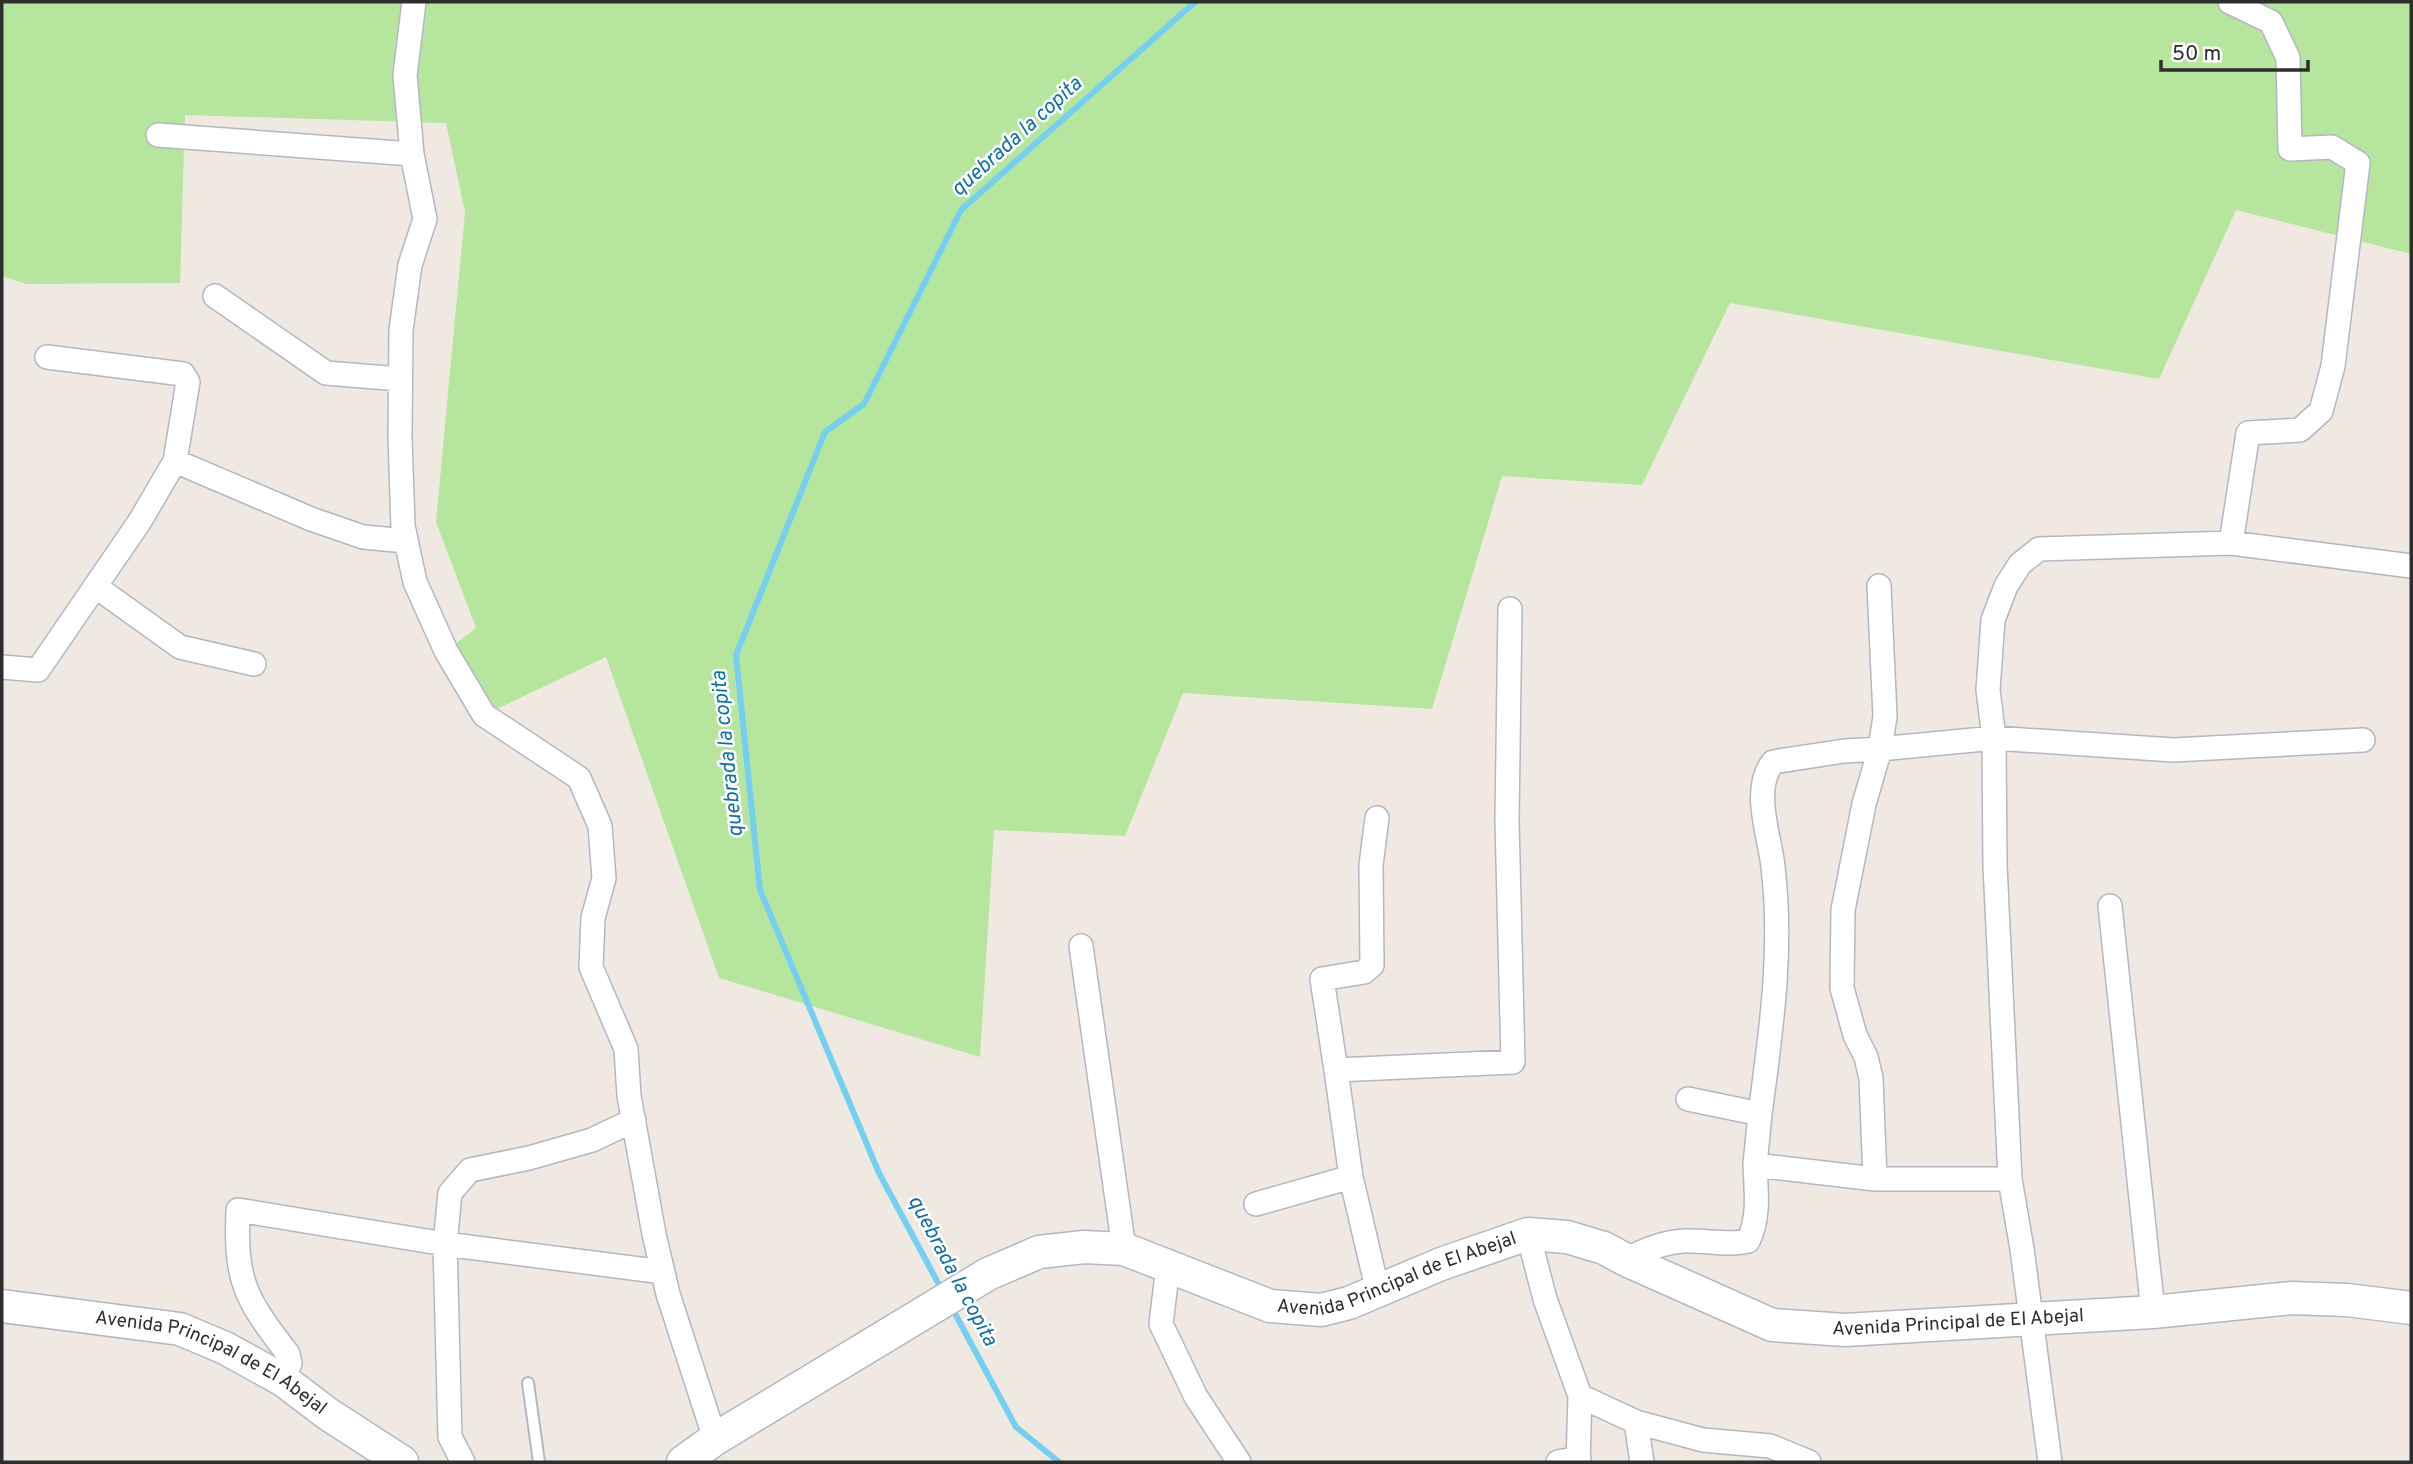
<svg xmlns="http://www.w3.org/2000/svg" width="2413" height="1464" font-family="Overpass,sans-serif">
<style>
.green{fill:#b6e59e}
.lines{fill:none;stroke-linecap:round;stroke-linejoin:round}
.stream{stroke:#75cff0;stroke-width:6}
.lane-casing{stroke:#b4b7c1;stroke-width:14}
.street-casing{stroke:#b4b7c1;stroke-width:26}
.secondary-casing{stroke:#b4b7c1;stroke-width:35}
.lane{stroke:#fff;stroke-width:10}
.street{stroke:#fff;stroke-width:23}
.secondary{stroke:#fff;stroke-width:32}
.labels{text-anchor:middle;dominant-baseline:central;stroke-width:5;stroke-linejoin:round;paint-order:stroke}
.street-label{font-size:19px;fill:#2e2e2e;stroke:#fff}
.water-label{font-size:21px;font-style:italic;fill:#0d6fa3;stroke:#fff}
</style>
<rect width="100%" height="100%" fill="#efe9e1"/>
<!-- green -->
<path class="green" d="M2,2H2411V254L2236,210L2159,379L1730,303L1642,485L1502,476L1432,709L1183,693L1125,836L994,830L980,1057L719,978L606,657L484,715L446,651L476,628L436,522L465,212L446,123L185,115L180,283L26,284L2,276Z"/>
<g class="lines">
<!-- stream -->
<path class="stream" d="M943,1292L879,1173L760,890L736,655L825,432L864,404L961,210L1195,2
M952,1308L1016,1427L1059,1462"/>
<!-- lane casing -->
<g class="lane-casing">
<path id="lane" d="M528,1383L539,1462"/>
</g>
<!-- street casing -->
<g class="street-casing">
<path id="street" d="M414,2L405,75L412,154L425,219L410,265L401,330L400,437L403,526L415,582L446,651L484,715L579,778L600,826L604,878L593,918L591,967L626,1049L629,1096L654,1234L668,1294L715,1439
M158,135L412,154
M215,296L326,373L400,379
M47,357L183,374L188,382L175,461
M2231,543L2411,566
M95,586L180,647L254,664
M2,667L38,670L140,521L175,461L311,519L363,537L406,541
M2110,906L2153,1312
M1081,946L1124,1249
M1336,1070L1322,979L1364,972L1372,965L1371,865L1377,818
M1688,1099L1760,1114L1755,1165L1875,1179H2010
M1760,1114C1771,1031 1783,951 1773,867C1770,836 1751,790 1773,762L1844,751L1880,749L1885,716L1879,586
M1875,1179L1871,1078L1866,1057L1855,1035L1842,988L1843,910L1864,804L1880,749L1994,738L2173,750L2363,740
M1256,1204L1351,1177
M1528,1234L1545,1299L1580,1396L1636,1422L1703,1440L1770,1446L1809,1462
M1626,1260C1644,1250 1664,1242 1685,1241C1707,1240 1726,1246 1748,1241C1760,1217 1756,1191 1755,1165
M1168,1266L1161,1324L1196,1397L1239,1462
M1378,1292L1351,1177L1336,1070L1513,1062L1507,821L1510,609
M283,1380L290,1363L288,1354C245,1298 235,1282 238,1210L445,1244L663,1272
M1636,1422L1642,1462
M463,1462L450,1437L445,1244L450,1193L470,1170L529,1158L592,1140L634,1120
M1558,1462L1579,1458
M1578,1462L1580,1396
M2050,1462L2022,1249L2010,1179L1995,865L1994,738L1988,690L1993,620L2006,586L2020,564L2039,549L2231,543L2248,433L2300,430L2321,411L2333,366L2358,163L2332,147L2290,149L2288,58L2271,22L2230,2"/>
</g>
<!-- secondary casing -->
<g class="secondary-casing">
<g id="secondary">
<path id="s1" d="M2,1306L180,1329L225,1348L283,1380L328,1414L402,1462"/>
<path id="s2" d="M683,1462L715,1439L988,1274L1039,1252L1084,1247L1124,1249L1270,1306L1321,1310L1349,1303L1441,1264L1528,1234L1567,1237L1604,1248L1626,1260L1772,1325L1845,1330L2153,1312L2292,1298L2347,1300L2411,1308"/>
</g>
</g>
<!-- lane -->
<use href="#lane" class="lane"/>
<!-- street -->
<use href="#street" class="street"/>
<!-- secondary -->
<use href="#secondary" class="secondary"/>
</g>
<g class="labels">
<!-- street labels -->
<g class="street-label">
<text stroke="none"><textPath href="#s2" startOffset="789">Avenida Principal de El Abejal</textPath></text>
<text stroke="none"><textPath href="#s2" startOffset="1377">Avenida Principal de El Abejal</textPath></text>
<text stroke="none"><textPath href="#s1" startOffset="220">Avenida Principal de El Abejal</textPath></text>
</g>
<!-- water labels -->
<g class="water-label">
<text transform="translate(1017 137) rotate(-42)">quebrada la copita</text>
<text transform="translate(728 754) rotate(-96)">quebrada la copita</text>
<text transform="translate(952 1271) rotate(62)">quebrada la copita</text>
</g>
</g>
<!-- border -->
<rect width="2413" height="1464" fill="none" stroke="#2e2e2e" stroke-width="7"/>
<!-- scale -->
<path d="M2161 60v10h147v-10" fill="none" stroke="#2e2e2e" stroke-width="3.5"/>
<text x="2172" y="60" font-size="21" fill="#2e2e2e" stroke="#ffffff" stroke-width="5" paint-order="stroke">50 m</text>
</svg>
